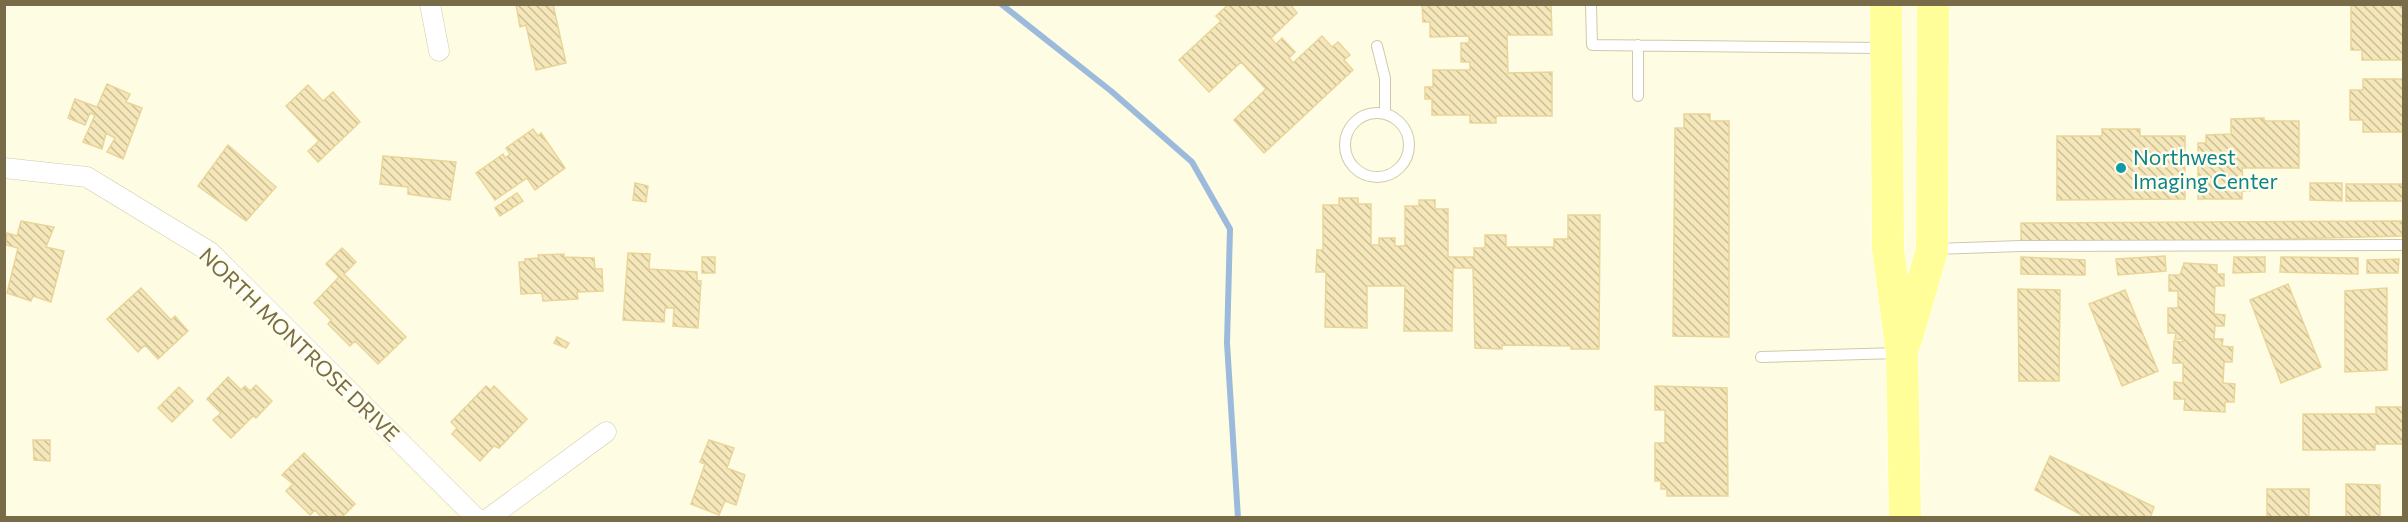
<svg xmlns="http://www.w3.org/2000/svg" width="2408" height="522" font-family="Commissioner,sans-serif">
<style>
.lines{fill:none;stroke-linecap:round;stroke-linejoin:round}
.stream{stroke:#9cbadb;stroke-width:6}
.building{fill:url(#building-back-hatch);stroke:#e9d599;stroke-width:1.5}
.lane-casing{stroke:#d0c9a9;stroke-width:12}
.street-casing{stroke:#d0c9a9;stroke-width:21}
.primary-casing{stroke:#fff;stroke-width:33}
.lane{stroke:#fff;stroke-width:10}
.street{stroke:#fff;stroke-width:20}
.primary{stroke:#fffe99;stroke-width:32}
.culture-dot{fill:#0f9aa8;stroke:#fffeeb;stroke-width:2}
.labels{text-anchor:middle;dominant-baseline:central;stroke-width:5;stroke-linejoin:round;paint-order:stroke}
.culture-label{font-size:21px;fill:#0d838f;stroke:#fffeeb;text-anchor:start}
.street-label{font-size:21px;fill:#786b47;stroke:#fffeeb}
</style>
<defs>
<pattern id="building-back-hatch" width="6" height="6" patternUnits="userSpaceOnUse" patternTransform="scale(1.5)"><rect width="6" height="6" fill="#f5e7b9"/><path d="M-1 5l2 2M0 0l6 6M5-1l2 2" fill="none" stroke="#cbbf98"/></pattern>
</defs>
<rect width="100%" height="100%" fill="#fefde4"/>
<g class="lines">
<!-- stream -->
<path class="stream" d="M1001,4L1111,91L1192,162L1230,229L1227,343L1238,518"/>
</g>
<!-- building -->
<path class="building" d="M516,4H553L566,63L536,70L526,25L520,27Z
M1229,4H1290L1297,13L1271,38L1276,44L1282,38L1295,52L1289,58L1293,63L1322,36L1332,47L1338,42L1350,55L1344,60L1353,70L1264,153L1234,120L1266,89L1241,62L1209,92L1179,60L1221,21L1216,16Z
M1422,4H1551L1552,35H1507L1508,73L1552,72V116H1496V123H1470V115H1432V99H1425V87H1433V70H1470V62H1461V43H1469V36L1430,37V22H1423Z
M2363,4H2404V60H2362V50H2351V6Z
M2363,79H2404V132H2363V120H2350V90H2363Z
M107,84L130,94L126,102L142,108L123,159L107,152L115,138L106,133L102,149L83,142L95,115L90,113L85,125L68,118L75,99L97,107Z
M308,85L323,101L333,92L360,122L318,162L308,151L319,141L286,106Z
M1684,114H1710V121H1729V337L1673,336L1675,128H1684Z
M2264,118V121H2299V168H2242L2243,178H2250V191H2242V199H2198V143H2206V135L2231,134V119Z
M533,129L538,136L541,133L565,168L535,190L527,178L495,200L476,173L503,154L505,158L510,154L506,148Z
M2102,129H2140V136H2185V199L2057,200V136H2102Z
M228,145L276,187L246,221L198,186Z
M383,156L456,162L450,200L408,194V187L380,184Z
M635,183L648,186L646,202L633,200Z
M2310,183H2342V201L2310,200Z
M2346,184H2404V201H2346Z
M517,193L523,201L500,216L495,208Z
M1339,198H1358V204H1371V245H1379V238H1395V246H1405V206H1419V200H1435V209H1448V257H1474V248H1485V235H1506V247H1554V239H1568V215H1600L1599,349H1571V346L1502,345V349L1475,348L1473,268H1453L1452,331H1404L1405,286H1367V328L1325,327L1326,272H1316L1317,250H1323V205H1339Z
M21,221L54,227L46,247L64,251L51,302L33,296L31,301L7,293L18,248L6,245L7,233L17,236Z
M2403,221L2402,236L2021,246V223Z
M342,248L356,262L344,274L406,337L378,364L355,341L350,346L328,324L331,320L314,303L339,277L326,264Z
M628,253L650,254L649,269L697,272V281H701L698,328L673,326L674,308H665L664,322L623,320Z
M564,254V257L594,258L595,269H602L603,291L577,292L578,299L543,301L542,293L521,294L519,262H525V259L539,258L538,255Z
M2165,256L2166,271L2118,275L2116,259Z
M702,257H715V273H702Z
M2021,257L2085,260V275L2021,274Z
M2234,257H2265V272L2233,273Z
M2281,257L2358,258V274L2280,272Z
M2399,259L2398,273H2367V260Z
M2184,263L2217,265V274H2224V286H2215L2214,314L2225,315L2224,326H2215L2214,339H2223L2222,346L2233,347L2232,362H2224L2223,383L2235,384L2234,402H2225V412L2184,410L2185,399H2174V382L2183,383V363H2173L2174,341L2183,342V339H2175L2176,333H2168V308H2178V291H2169V275H2180Z
M2288,284L2321,367L2281,383L2250,300Z
M141,288L171,320L175,316L188,331L158,359L145,345L138,352L107,319Z
M2387,288V370L2345,372V291Z
M2018,289L2060,290L2059,381H2019Z
M2125,290L2158,371L2122,386L2089,304Z
M557,337L569,343L566,348L554,343Z
M228,377L241,390L245,386L250,391L256,385L272,401L256,418L253,416L231,438L213,420L221,413L207,399Z
M486,386L491,390L494,386L527,419L499,448L494,446L480,461L452,434L457,428L451,422Z
M1655,386L1727,388L1728,496H1667V489H1661V481H1655V443H1665V410H1655Z
M179,387L193,401L172,422L158,408Z
M2376,407H2404V444H2375V450H2303V414H2376Z
M33,440H50V461L34,460Z
M709,440L734,448L727,468L745,475L736,505L725,501L719,515L691,504L705,464L700,462Z
M304,453L355,504L341,518H322L315,510L310,515L286,491L293,484L282,475Z
M2050,456L2154,507L2150,518H2087L2035,490Z
M2346,484L2380,485V518H2346Z
M2267,489H2309V518H2267Z"/>
<g class="lines">
<!-- lane casing -->
<g class="lane-casing">
<path id="lane" d="M1591,4L1592,45L1884,48
M1377,46L1385,78V114
M1638,96V45
M1345 145a32 32 0 1 1 64 0a32 32 0 1 1-64 0Z
M1935,249L2021,246L2404,245
M1761,357L1898,353"/>
</g>
<!-- street casing -->
<g class="street-casing">
<path id="street" d="M430,4L439,51
M4,168L87,177L210,252L476,518
M489,518L606,432"/>
</g>
<!-- primary casing -->
<g class="primary-casing">
<path id="primary" d="M1886,4L1888,249L1902,353L1905,518
M1906,340L1932,250L1933,4"/>
</g>
<!-- lane -->
<use href="#lane" class="lane"/>
<!-- street -->
<use href="#street" class="street"/>
<!-- primary -->
<use href="#primary" class="primary"/>
</g>
<!-- markers -->
<circle class="culture-dot" cx="2121" cy="168" r="6"/>
<g class="labels">
<!-- culture labels -->
<g class="culture-label">
<text x="2133" y="156">Northwest<tspan x="2133" dy="24">Imaging Center</tspan></text>
</g>
<!-- street labels -->
<g class="street-label">
<text transform="translate(300 344) rotate(44)">NORTH MONTROSE DRIVE</text>
</g>
</g>
<!-- border -->
<rect width="2408" height="522" fill="none" stroke="#786b47" stroke-width="12"/>
</svg>
